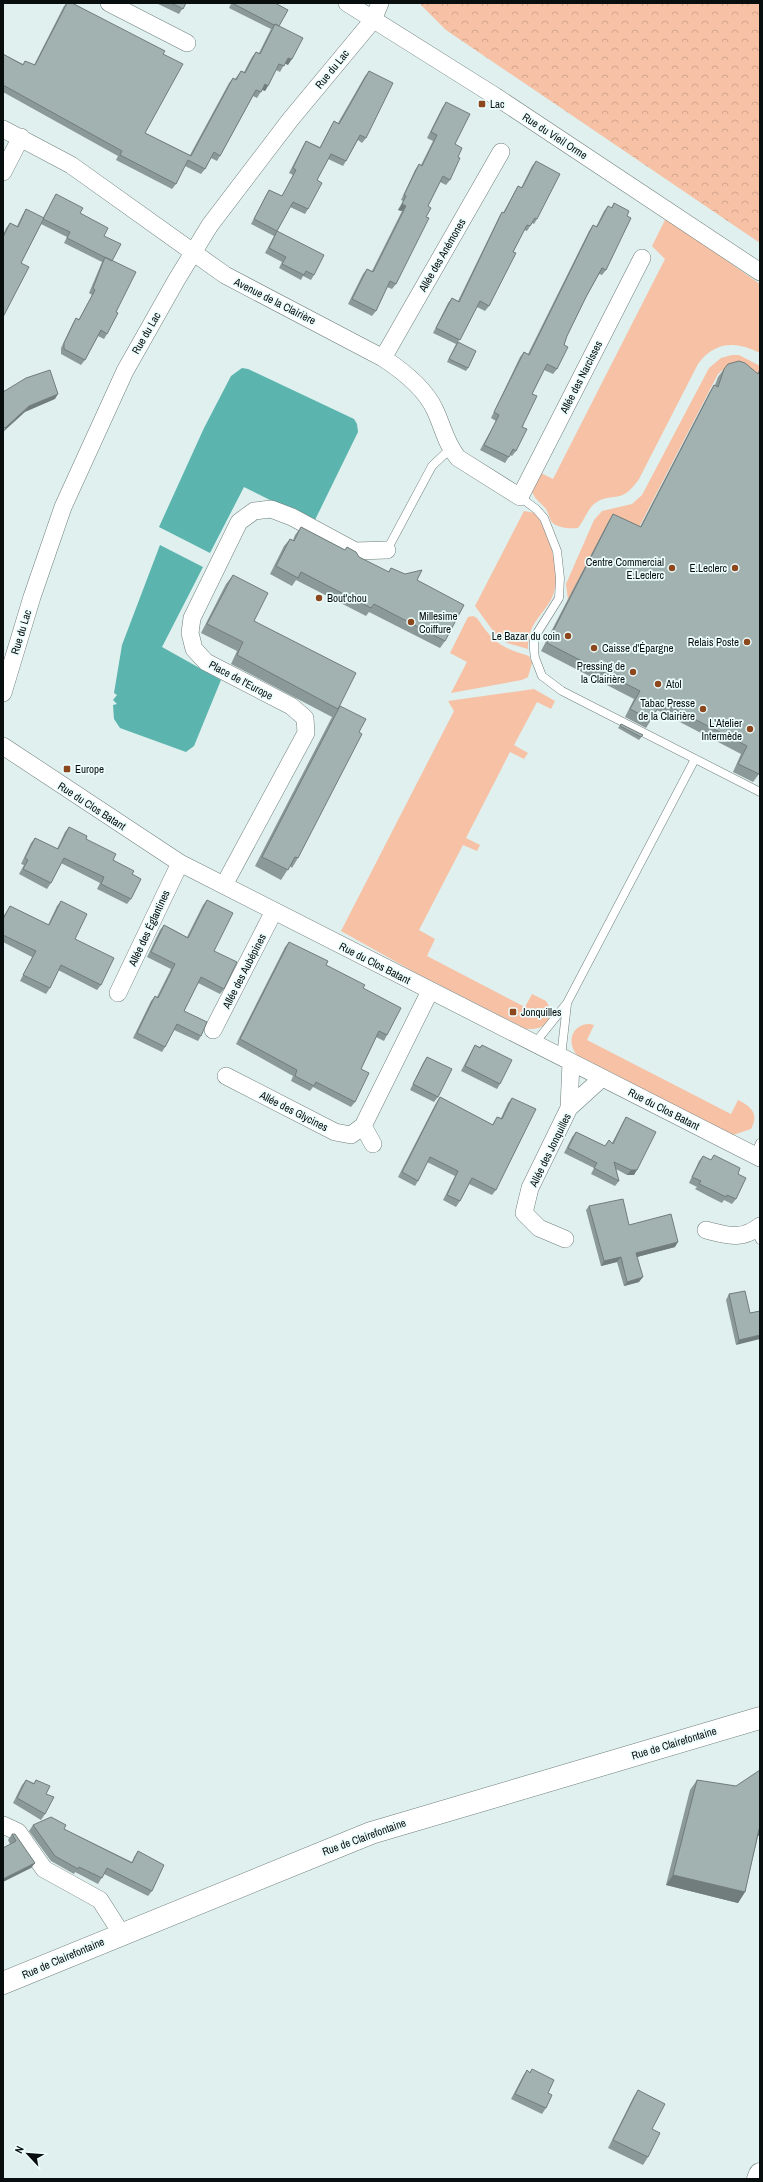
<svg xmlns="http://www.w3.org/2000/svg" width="763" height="2182" font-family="'Archivo Narrow',sans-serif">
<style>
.green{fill:#f7c1a5}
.forest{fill:url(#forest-crowns)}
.water{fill:#5bb4ae}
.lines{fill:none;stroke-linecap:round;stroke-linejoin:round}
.service-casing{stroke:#6f7f7d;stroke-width:9}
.minor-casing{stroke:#6f7f7d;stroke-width:18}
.secondary-casing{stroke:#6f7f7d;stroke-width:23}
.primary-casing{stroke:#6f7f7d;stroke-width:23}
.service{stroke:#fff;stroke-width:8}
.minor{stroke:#fff;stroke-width:17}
.secondary{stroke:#fff;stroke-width:22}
.primary{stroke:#fff;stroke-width:22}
.wall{fill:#8b9998}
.shaded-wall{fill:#717d7c}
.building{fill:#a2b2b1;stroke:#717d7c}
.poi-dot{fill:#8c471d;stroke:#ecfdfc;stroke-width:1.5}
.labels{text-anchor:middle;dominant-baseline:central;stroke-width:3.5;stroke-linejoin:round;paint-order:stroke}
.street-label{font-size:11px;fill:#080d0d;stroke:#ecfdfc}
.poi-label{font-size:11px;fill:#080d0d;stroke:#ecfdfc;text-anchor:start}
</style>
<defs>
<pattern id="forest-crowns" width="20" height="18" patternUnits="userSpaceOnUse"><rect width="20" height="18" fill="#f7c1a5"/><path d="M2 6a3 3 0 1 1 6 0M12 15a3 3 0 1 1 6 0" fill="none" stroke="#d2a58d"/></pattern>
</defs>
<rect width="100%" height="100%" fill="#dff0ee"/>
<!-- green -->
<path class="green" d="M666,218L760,284V353C736,341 715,341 698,364L639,479C620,507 612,490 594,504C587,510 584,521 578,528C570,529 556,528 551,521C549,517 548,512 546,509C540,502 534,499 531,489L539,472L553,479L665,259L652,246Z
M732,355H739L760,366V379L725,368L718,374L635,535L568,600L566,584L594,520L602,511L632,504L642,495L709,368L721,358Z
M524,511L535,513C550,534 565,580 549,603C537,621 528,626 528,649L507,643L496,635L475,606Z
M473,616L477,618C493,642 501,648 529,656L532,663L528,677L522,680L451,693L467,662L450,653L468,617Z
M534,689L555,701L551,709L537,702L514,745L528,753L524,759L510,752L466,838L480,845L477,851L463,845L419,930L435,939L427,956L525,1007L532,994L546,1001L552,1011C551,1025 539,1030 526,1029L416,973L341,931L454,711L448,701Z
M590,1024L594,1025L587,1040L731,1114L738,1100C752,1107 759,1114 751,1129L733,1135L577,1055C566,1042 572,1024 590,1024Z"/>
<!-- forest -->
<path class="forest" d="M419,3H760V243L446,30Z"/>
<!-- water -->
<path class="water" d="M242,368L248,369L354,419L357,424L358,432L314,522L244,487L210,553L159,527L204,428L231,376Z
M160,545L203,567L162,647L221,680L194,746L186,752L120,728L114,719L113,705L117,704L113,700L117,695L114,693L122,645Z"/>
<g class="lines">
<!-- service casing -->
<g class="service-casing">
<path id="service" d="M520,497L536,509L544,518L557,551L560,578L559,598L534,638V650L535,658L542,676L562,691L760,792
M387,550L432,466L450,449
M535,1043L567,1003L695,759
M561,1057L567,1004
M755,1155L760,1143
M755,1230L760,1240"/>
</g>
<!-- minor casing -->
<g class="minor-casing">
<path id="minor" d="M109,3L187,43
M347,3L495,96L760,272
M3,129L71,165L225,275L383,358C403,371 425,388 435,410C443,427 446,444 458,458L520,497L642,258
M3,172L21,137
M383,358L501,152
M3,693L32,597L63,507L125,371L177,279L210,225L290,120L373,20L380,3
M3,746L180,863L760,1158
M224,885L306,733L305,718L291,706L206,662L194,649L190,633L192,618L239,522L254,511L271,509L292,517L355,551L387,550
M118,993L180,863
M213,1030L274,911
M226,1076L335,1132L351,1135L363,1126
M569,1108L571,1062
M373,1144L363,1126L430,991
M706,1230C727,1235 741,1241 760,1226
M565,1239L539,1228L524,1213L530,1188L569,1108L602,1078
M3,1825L18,1832L44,1869L100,1900L121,1933"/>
</g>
<!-- secondary casing -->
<g class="secondary-casing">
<path id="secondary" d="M3,1983L371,1833L760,1718"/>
</g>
<!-- primary casing -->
<g class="primary-casing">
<path id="primary" d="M758,2179L760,2174"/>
</g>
<!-- service -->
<use href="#service" class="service"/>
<!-- minor -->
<use href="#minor" class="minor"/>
<!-- secondary -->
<use href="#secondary" class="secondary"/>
<!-- primary -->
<use href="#primary" class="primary"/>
</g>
<!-- wall -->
<path class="wall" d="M67,3H72L163,54L145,133L190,155L229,83L233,78L235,79L241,71L244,72L252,57L256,52L259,53L271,29L229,8L231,4L228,3H275L279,26L288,65L285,63L280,72L276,70L265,91L262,90L257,98L253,96L220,156L217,161L211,158L205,169L201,174L185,166L176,184L172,189L116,160L118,156L3,92V54L23,64L25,61L34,65L64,6Z
M156,3H186L179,14Z
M369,71L366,138L362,143L358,140L346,161L343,166L328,159L317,180L308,209L305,214L290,207L277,231L314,275L311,280L303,276L301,280L279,268L282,262L265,253L274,236L251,224L266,195L269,190L282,196L293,175L289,173L303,146L306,141L320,147L331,126L334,121L338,123L365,76Z
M446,102L458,157L450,180L446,185L440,182L428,206L426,217L396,284L392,289L387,287L376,311L372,316L348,304L363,274L367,269L372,271L402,211L398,210L403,201L401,200L415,170L419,164L421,165L433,141L427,138L442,108Z
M536,161L537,219L534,224L532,223L527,231L524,230L513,252L489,306L485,311L477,307L458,342L468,368L466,371L447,362L456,344L433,333L448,303L452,298L458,301L499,217L502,212L503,213L515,191L518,186L521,188L532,166Z
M56,194L80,213L104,236L112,261L116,312L107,334L104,339L98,336L85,360L81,365L61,354V348L73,323L76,318L79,319L92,295L89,293L102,262L64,243L67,237L41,224L21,263L3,317V235L6,228L10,223L17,226L23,214L26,209L43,218L53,199Z
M614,203L627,216L606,270L602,275L599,274L586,297L567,336L557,369L553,374L544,370L532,394L516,451L512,456L510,455L505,463L480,450L496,421L491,418L520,357L524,352L528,354L589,231L593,225L596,227L604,211L608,206L611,208Z
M724,369L757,374L760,369L759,774L753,782L733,772L741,754L657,710L651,720L646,728L625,717L634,699L541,651L608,522L613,514L640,527L709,393L714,385H715L718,377Z
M301,527L345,550L347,547L359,557L388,572L391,568L417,580L445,641L440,648L369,612L366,616L296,580L292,586L270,574L284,546L290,539L293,540L295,535Z
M233,575L254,621L339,707L359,732L298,858L292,868L290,866L281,880L255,866L332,717L231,664L237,651L201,633L226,584Z
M621,724L643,735L639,740L618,728Z
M69,827L86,839L132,874L131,899L127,904L97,889L100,883L61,863L51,883L47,889L19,874L24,865L21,864L31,843L35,838L57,849L65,832Z
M207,900L214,951L224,989L220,994L198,983L184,1011L201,1036L198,1041L174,1030L165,1047L162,1052L133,1038L151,1001L155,996L157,997L171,969L147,957L160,930L164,925L187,937L203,905Z
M61,901L75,939L101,985L97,990L58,970L50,988L46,994L20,981L32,957L3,942V917L10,906L48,925L57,906Z
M289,942L363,988L387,1035L384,1041L376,1037L361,1069L355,1102L351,1107L313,1087L310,1091L291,1081L293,1076L236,1044L285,947Z
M475,1045L480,1047L482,1045L500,1084L497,1089L461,1071L472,1050Z
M427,1057L438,1097L434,1102L410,1090L423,1063Z
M440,1097L492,1125L497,1117L501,1118L508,1103L512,1098L496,1190L492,1195L469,1184L460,1201L456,1207L443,1200L455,1176L427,1162L418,1181L415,1186L398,1177L436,1103Z
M626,1117L634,1175H627L616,1169L619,1181L615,1186L591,1174L594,1168L564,1153L572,1137L576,1132L605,1146L609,1140L612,1143L623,1122Z
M714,1155L738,1174L736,1199L732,1204L724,1200L722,1203L708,1196L695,1189L697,1187L689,1183L699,1161L703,1156L711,1160Z
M589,1206L629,1225L675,1247L637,1257L639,1282L624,1286L617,1262L601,1266L586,1210Z
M729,1294L750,1313L760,1311L736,1345L726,1300Z
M26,1780L34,1783L36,1780L45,1814L41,1820L13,1803L22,1785Z
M697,1780L758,1836L745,1892L738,1903L666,1885L690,1790Z
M33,1825L64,1829L132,1862L134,1857L138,1851L152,1891L148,1896L104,1874L98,1884L75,1872L74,1874L51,1861L29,1831Z
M12,1834L35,1863L31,1868L10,1844L8,1840Z
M532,2069L548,2093L546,2108L542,2114L511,2099L523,2076L527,2070L530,2072Z
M638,2090L652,2129L648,2157L643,2165L608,2148L633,2098Z"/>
<!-- shaded-wall -->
<path class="shaded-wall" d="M288,58L292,59L288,65L284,63Z
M265,84L268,86L265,91L261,89Z
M402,204L406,206L402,211L398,210Z
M58,394L55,399L25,412L3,432L5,428L29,406Z
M631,1170H637L634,1175H627Z
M678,1242L675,1247L633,1258L636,1253Z
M621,1257L617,1262L601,1266L604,1261Z
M643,1277L639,1282L624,1286L627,1282Z
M760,1335V1339L736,1345L739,1340Z
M759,1829H760V1835L752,1839Z
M35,1863L31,1868L3,1882V1879Z
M673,1875L745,1892L738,1903L666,1885Z"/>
<!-- building -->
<path class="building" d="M67,3H72L165,51L163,54L183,64L145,133L191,156L233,78L236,80L241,71L245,73L256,52L260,54L275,24L303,38L292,59L288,58L284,66L279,64L268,86L265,84L261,92L256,90L220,156L214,152L205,169L188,160L176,184L120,155L122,151L3,85V54L23,65L25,61L35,65Z
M171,3H186L183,9Z
M232,3H275L288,10L279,26L275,24L274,25Z
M369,71L393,83L366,138L360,135L346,161L331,154L317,180L322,183L308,209L293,202L277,231L254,219L269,190L282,196L296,170L293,168L306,141L320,148L334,121L339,124Z
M446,102L470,114L455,144L462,148L458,157L460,158L450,180L443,176L428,206L431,208L426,217L429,218L396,284L390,281L376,311L352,299L367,269L373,272L406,206L402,204L406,196L404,195L419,164L422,166L437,135L431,132Z
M536,161L560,174L537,219L535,218L530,226L527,225L513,252L516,253L489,306L480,301L460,340L436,328L452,298L459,302L502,212L504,213L518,186L522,188Z
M56,194L83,208L80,213L108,228L104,236L121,244L112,261L67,238L70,232L43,219Z
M614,203L629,211L627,216L631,218L606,270L602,268L586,297L567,336L564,345L568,347L557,369L547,364L532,394L537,396L522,427L527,429L516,451L513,449L509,457L484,445L499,415L494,412L524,352L529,355L593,225L597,227L608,206L612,208Z
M26,209L44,218L21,263L29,267L3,317V237L10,223L18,227Z
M277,231L324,255L314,275L306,271L304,275L282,264L286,257L269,248Z
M105,257L136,272L116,312L118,313L107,334L101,330L85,360L64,349V343L76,318L79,320L95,290L93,288Z
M458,342L476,351L468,368L449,359Z
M739,361L745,363L758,374L760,370V771L759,774L738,764L747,746L661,702L651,720L630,709L640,691L547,643L613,514L641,527L714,385L718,387L724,369L728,364Z
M50,370L58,394L29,406L5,428L3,427V392L26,378Z
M301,527L345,550L347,547L356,552L359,557L389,572L391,568L405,574L422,570L417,580L464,605L445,641L374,604L371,608L301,572L298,578L276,566L290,539L294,541Z
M233,575L268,593L254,621L356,673L338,709L237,655L243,642L207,624Z
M340,706L366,719L359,732L362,734L298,858L295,857L288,870L262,857Z
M621,724L643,735L641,737L620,726Z
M69,827L87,836L86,839L116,854L113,860L134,871L132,874L141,879L131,899L101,884L104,877L64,858L51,883L23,869L28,860L25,858L35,838L58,849Z
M207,900L233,913L214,951L237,962L224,989L201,977L184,1011L207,1022L201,1036L177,1024L165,1047L137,1033L155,996L158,998L175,964L151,952L164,925L188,938Z
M61,901L87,914L75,939L114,958L101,985L61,965L50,988L23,975L36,951L3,935V919L10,906L49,925Z
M289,942L328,961L326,965L365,985L363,988L401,1008L387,1035L379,1031L361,1069L369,1073L355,1102L316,1082L314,1086L295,1076L297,1070L240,1039Z
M475,1045L480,1048L482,1045L512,1060L500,1084L465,1066Z
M427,1057L452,1069L438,1097L413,1084Z
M440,1097L493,1125L497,1117L502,1119L512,1098L536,1109L496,1190L472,1178L460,1201L447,1195L458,1171L430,1157L418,1181L402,1172Z
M626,1117L656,1132L637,1170H631L614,1162L619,1181L594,1168L597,1163L568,1148L576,1132L605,1146L609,1140L613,1144Z
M714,1155L740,1168L738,1174L746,1178L736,1199L727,1195L726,1197L712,1190L699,1184L701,1181L692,1177L703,1156L711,1160Z
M623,1199L629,1225L671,1214L678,1242L636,1253L643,1277L627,1282L621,1257L604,1261L589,1206Z
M745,1291L750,1313L760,1311V1335L739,1340L729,1294Z
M760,1770V1829H759L745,1892L673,1875L697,1780L736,1786Z
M26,1780L34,1784L36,1780L50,1786L46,1794L54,1797L45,1814L17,1798Z
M51,1817L66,1825L64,1829L132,1863L138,1851L164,1865L152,1891L107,1868L102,1878L79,1867L78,1869L55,1856L33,1825Z
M12,1834H15L35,1863L3,1879V1848L16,1841Z
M532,2069L554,2080L548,2093L552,2095L546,2108L515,2094L527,2070L530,2073Z
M638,2090L665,2104L652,2129L660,2133L648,2157L613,2140Z"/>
<!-- markers -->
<g class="poi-dot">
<rect x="478" y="100" width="8" height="8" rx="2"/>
<circle cx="672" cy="568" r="4"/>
<circle cx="735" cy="568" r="4"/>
<circle cx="319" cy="598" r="4"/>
<circle cx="411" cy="622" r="4"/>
<circle cx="568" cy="636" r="4"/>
<circle cx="747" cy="642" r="4"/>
<circle cx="594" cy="648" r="4"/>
<circle cx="633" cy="672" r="4"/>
<circle cx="658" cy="684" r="4"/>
<circle cx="703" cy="709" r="4"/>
<circle cx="750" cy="729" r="4"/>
<rect x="63" y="765" width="8" height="8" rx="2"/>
<rect x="509" y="1008" width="8" height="8" rx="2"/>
</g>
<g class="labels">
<!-- street labels -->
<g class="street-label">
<text transform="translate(332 69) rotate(-51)">Rue du Lac</text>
<text transform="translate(555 136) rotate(33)">Rue du Vieil Orme</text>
<text transform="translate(442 255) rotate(-60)">Allée des Anémones</text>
<text transform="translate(275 301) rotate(27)">Avenue de la Clairière</text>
<text transform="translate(146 333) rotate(-60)">Rue du Lac</text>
<text transform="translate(581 377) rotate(-63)">Allée des Narcisses</text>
<text transform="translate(21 632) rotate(-73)">Rue du Lac</text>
<text transform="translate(241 680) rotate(28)">Place de l'Europe</text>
<text transform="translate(92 806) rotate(33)">Rue du Clos Batant</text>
<text transform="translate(149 928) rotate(-65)">Allée des Églantines</text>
<text transform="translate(375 963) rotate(27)">Rue du Clos Batant</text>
<text transform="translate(244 971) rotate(-63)">Allée des Aubépines</text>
<text transform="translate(664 1109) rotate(27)">Rue du Clos Batant</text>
<text transform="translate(294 1111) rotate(27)">Allée des Glycines</text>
<text transform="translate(550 1150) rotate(-64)">Allée des Jonquilles</text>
<text transform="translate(674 1743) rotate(-17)">Rue de Clairefontaine</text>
<text transform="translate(364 1837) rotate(-20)">Rue de Clairefontaine</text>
<text transform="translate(63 1958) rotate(-23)">Rue de Clairefontaine</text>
</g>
<!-- poi labels -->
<g class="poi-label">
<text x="490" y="104">Lac</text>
<text x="664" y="562" text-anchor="end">Centre Commercial<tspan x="664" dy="13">E.Leclerc</tspan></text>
<text x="727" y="568" text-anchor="end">E.Leclerc</text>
<text x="327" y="598">Bout'chou</text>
<text x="419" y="616">Millesime<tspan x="419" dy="13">Coiffure</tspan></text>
<text x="560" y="636" text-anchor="end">Le Bazar du coin</text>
<text x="739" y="642" text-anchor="end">Relais Poste</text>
<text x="602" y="648">Caisse d'Épargne</text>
<text x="625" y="666" text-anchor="end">Pressing de<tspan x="625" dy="13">la Clairière</tspan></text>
<text x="666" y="684">Atol</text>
<text x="695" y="703" text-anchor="end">Tabac Presse<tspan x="695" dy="13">de la Clairière</tspan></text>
<text x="742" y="723" text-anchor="end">L'Atelier<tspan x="742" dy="13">Intermède</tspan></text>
<text x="75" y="769">Europe</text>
<text x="521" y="1012">Jonquilles</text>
</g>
</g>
<!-- border -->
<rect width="763" height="2182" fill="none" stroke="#080d0d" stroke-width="8"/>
<!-- north arrow -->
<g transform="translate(28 2154) rotate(296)" stroke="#ecfdfc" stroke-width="3" paint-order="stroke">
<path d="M0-3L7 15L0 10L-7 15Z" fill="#080d0d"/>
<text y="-6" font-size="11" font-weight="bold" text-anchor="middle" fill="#080d0d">N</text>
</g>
</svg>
